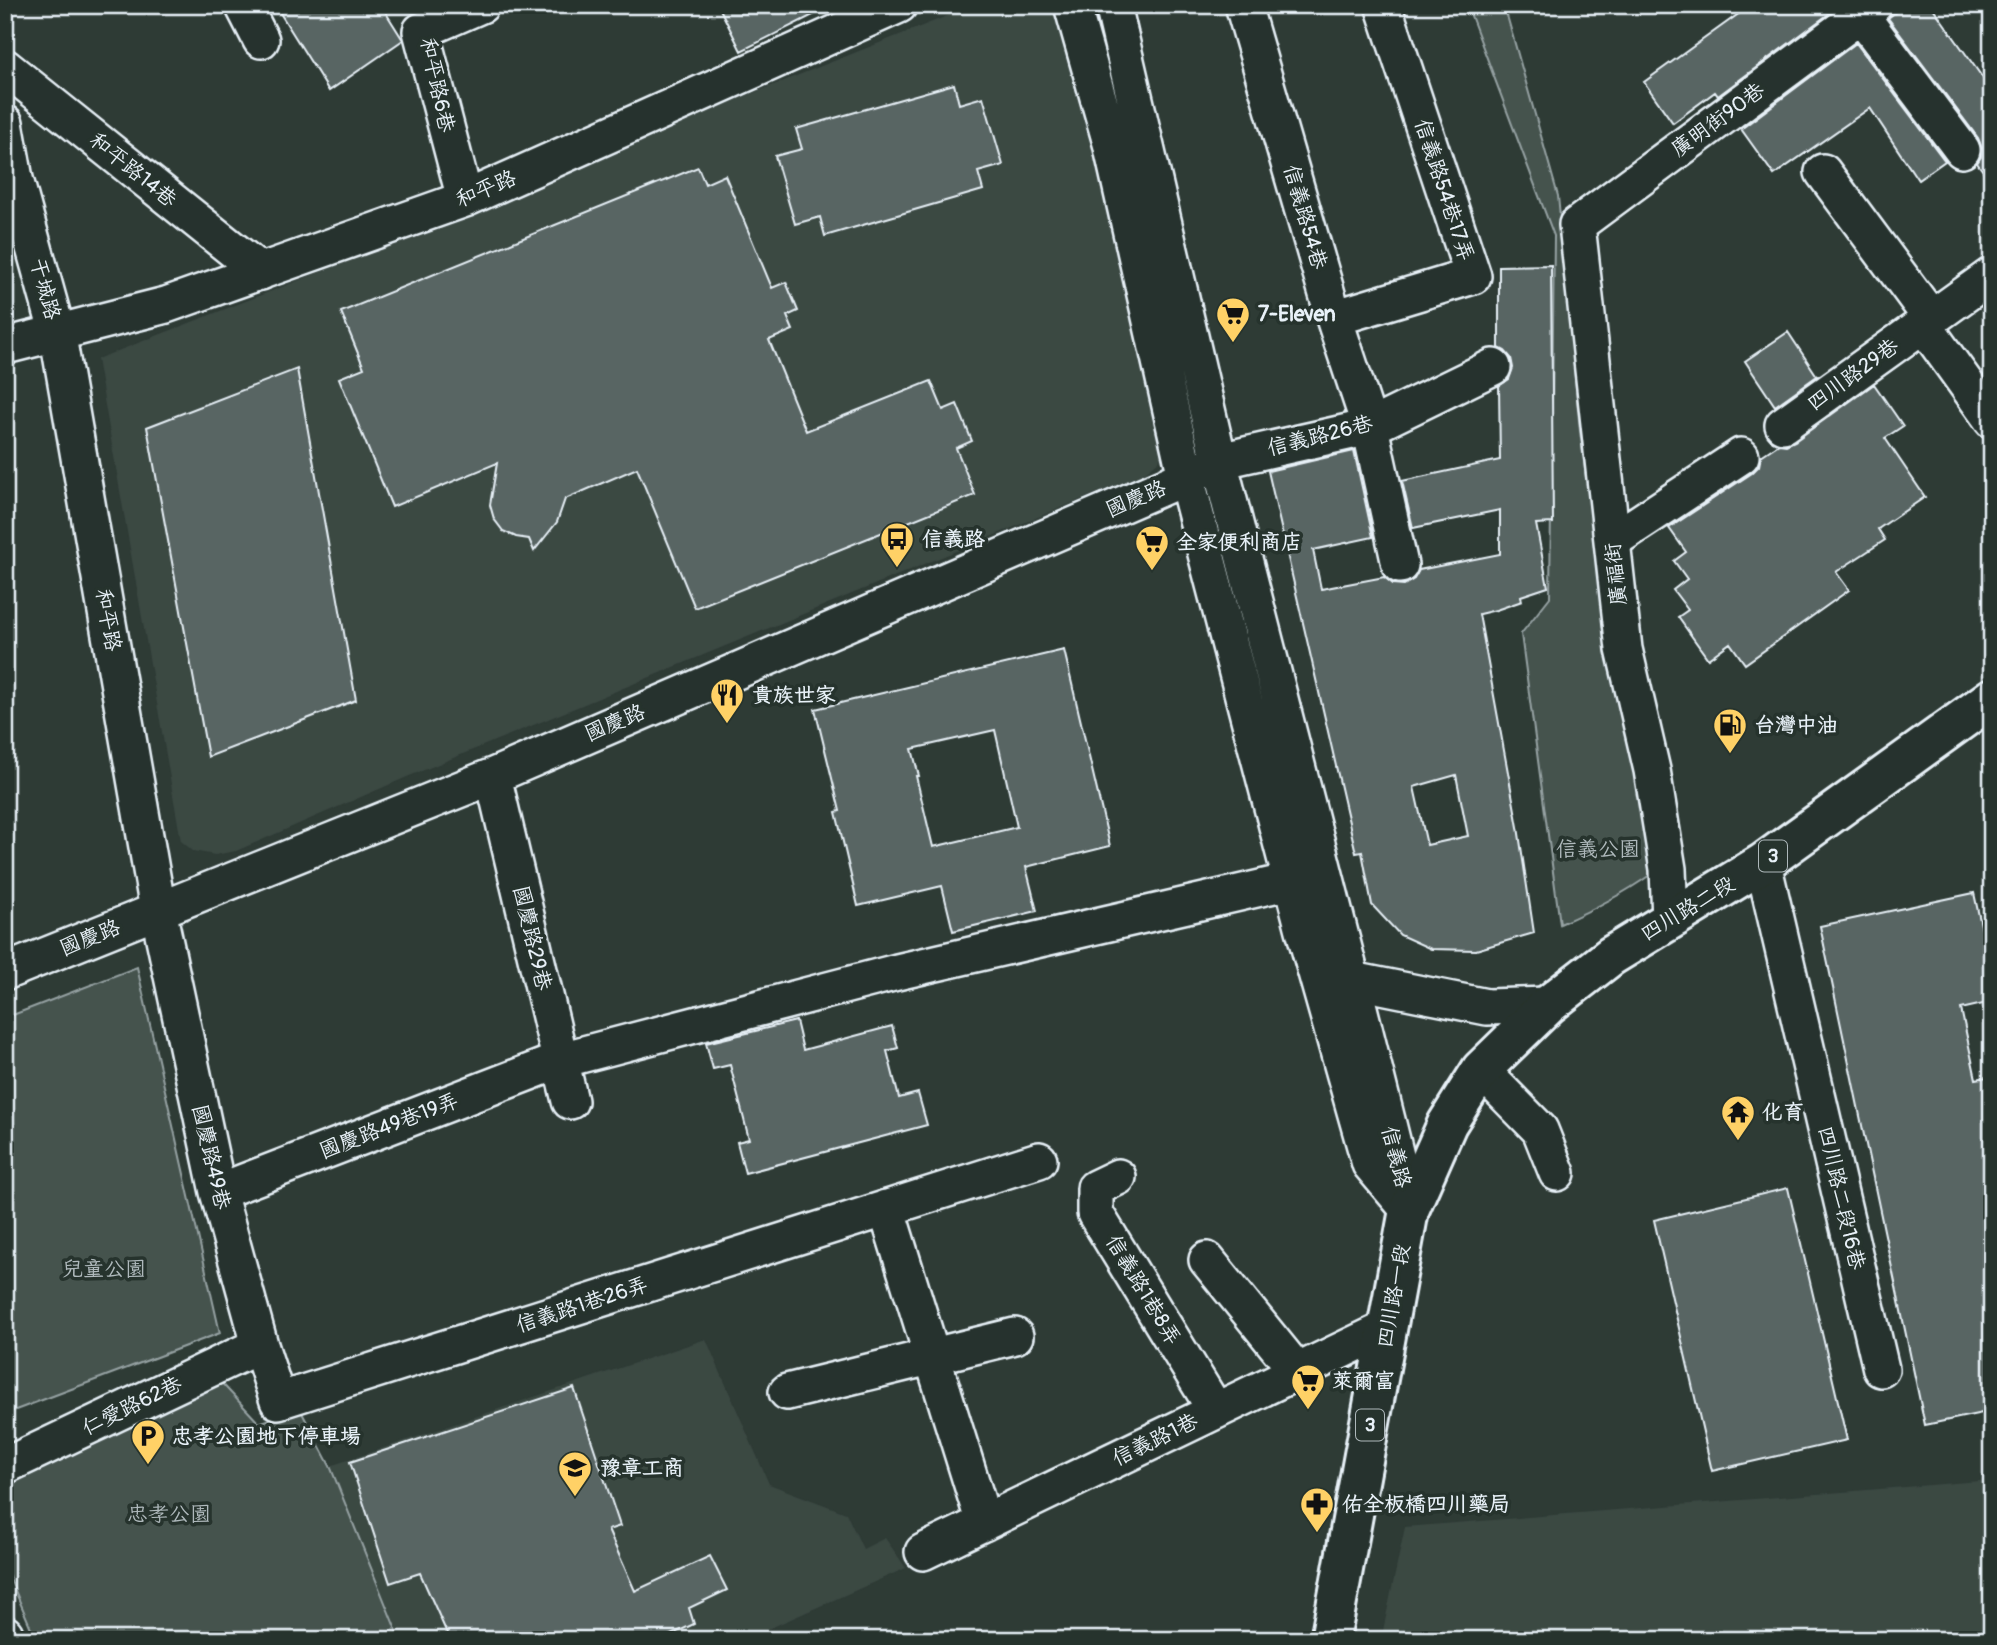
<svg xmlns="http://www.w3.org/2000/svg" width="1997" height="1645" font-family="Pangolin,'LXGW WenKai TC',sans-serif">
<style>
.built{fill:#3b4843}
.green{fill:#45524e;stroke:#96a2a3;stroke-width:2}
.building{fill:#596563;stroke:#e8f1f8;stroke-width:2;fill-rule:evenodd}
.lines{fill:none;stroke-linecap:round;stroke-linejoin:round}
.minor-casing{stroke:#e8f1f8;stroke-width:40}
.major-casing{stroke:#e8f1f8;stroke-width:44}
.minor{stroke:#26332d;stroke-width:35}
.major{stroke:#26332d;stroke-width:38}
.labels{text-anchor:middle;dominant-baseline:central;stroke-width:7;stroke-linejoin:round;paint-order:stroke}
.shield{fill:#26332d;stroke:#aeb8bb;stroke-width:2}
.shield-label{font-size:19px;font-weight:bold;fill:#e8f1f8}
.street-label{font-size:21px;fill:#e8f1f8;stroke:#26332d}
.poi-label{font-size:21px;font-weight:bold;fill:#e8f1f8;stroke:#26332d;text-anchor:start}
.park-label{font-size:21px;fill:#afb9bc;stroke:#26332d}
</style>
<rect width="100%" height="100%" fill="#2e3b35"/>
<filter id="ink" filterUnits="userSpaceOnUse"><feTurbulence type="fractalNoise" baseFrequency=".0143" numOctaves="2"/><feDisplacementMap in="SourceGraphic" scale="14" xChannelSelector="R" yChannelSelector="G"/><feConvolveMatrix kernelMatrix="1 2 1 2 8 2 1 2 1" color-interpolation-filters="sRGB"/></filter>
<g filter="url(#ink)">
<!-- built -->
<path class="built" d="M975,5H1055L1166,443L1159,461L1143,474L407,777L236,851L215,855L193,851L181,841L97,359L315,274L698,115Z
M706,1339L769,1484L846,1513L863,1549L885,1538L906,1568L743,1640H400L330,1466Z
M1992,1480V1640H1381L1405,1527Z"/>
<!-- green -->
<path class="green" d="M1467,5H1504L1558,196L1580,431L1610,664L1629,724L1650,875C1622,895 1592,910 1560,924L1521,634L1550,597L1554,236Z
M137,967L220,1333L5,1414V1018Z
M201,1361L259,1423L300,1409L330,1466L400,1640H36L5,1567V1449Z"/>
<!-- building -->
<path class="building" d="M275,5H381L403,40L329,91Z
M718,5H833L741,51Z
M1751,5H1833L1834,10L1718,96L1715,92L1673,123L1644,82Z
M1905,5H1931L1992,91V183L1977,163L1981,157L1982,148L1978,138L1888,18Z
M1856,43L1945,161L1918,180L1870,108L1774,175L1741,129Z
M954,84L959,104L983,97L1003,165L978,172L983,190L825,236L820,217L795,224L775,156L802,149L796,129Z
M698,167L705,184L725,175L772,288L786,282L798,311L787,316L793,330L769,340L806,431L931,381L943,410L957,404L972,441L956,448L975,495L695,608L637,468L565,499L557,522L534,551L529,539L516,537L503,531L494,519L490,505L497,463L392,507L339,378L364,368L341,312Z
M1551,265L1553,523L1536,524L1548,587L1521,596L1522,601L1496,610L1479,614L1518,827L1534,933L1476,950L1431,949L1400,935L1372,905L1362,852L1356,853L1268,471L1354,451L1373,537L1313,550L1321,589L1384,577L1393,584L1404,585L1414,579L1419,570L1500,554V510L1413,528L1402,481L1500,460L1499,386L1509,379L1513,368L1511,358L1505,351L1499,348V266ZM1456,775L1468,836L1427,845L1414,787Z
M1788,332L1817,376L1775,406L1745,361Z
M297,369L356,700L208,757L147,427Z
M1874,384L1903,426L1885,438L1925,497L1878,529L1885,540L1836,572L1849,590L1745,664L1730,643L1708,659L1678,617L1688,610L1673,590L1687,579L1674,561L1686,552L1669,528L1752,473L1759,466L1761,456L1779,444L1786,445L1795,441Z
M1064,650L1110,846L1026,867L1037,911L953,931L942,886L858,906L836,812L840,811L815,709ZM995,730L1017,827L933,847L916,776H919L912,749Z
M1974,893L1992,976V1002L1961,1009L1976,1079L1992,1076V1411L1925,1425L1820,926Z
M796,1021L803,1050L892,1026L898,1048L887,1051L899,1098L918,1093L927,1125L745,1173L737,1142L749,1139L730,1065L713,1069L706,1043Z
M1788,1188L1847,1440L1712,1471L1654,1220Z
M574,1388L620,1526L608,1530L635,1591L710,1556L727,1590L689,1608L694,1624L660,1640H450L420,1573L390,1583L350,1462Z"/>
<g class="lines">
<!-- minor casing -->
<g class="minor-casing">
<path id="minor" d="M243,5L261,40
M1072,5L1111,143L1186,477L1304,930L1370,1164L1409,1210
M1113,5L1219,461L1352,980L1407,1200
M1243,5L1334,318L1370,427L1400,565
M1853,5L1962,150
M5,67L261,272
M5,123L15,179L57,331L158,910L218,1192L260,1345L278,1401L1039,1160
M1823,172L1931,318
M465,199L421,31L481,5
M1334,318L1473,276L1383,5
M1923,324L1992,420
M5,346L166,305L465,199L899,5
M1783,425L1992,275
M1612,541L1741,456
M493,776L570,1101
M1763,863L1881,1369
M1670,920L1668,869L1652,770L1624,649L1577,225L1874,5
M1335,968L1352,980L1487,1007L1548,1005
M5,972L493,776L1186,477L1219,461L1370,427L1493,367
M1481,1070L1540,1130L1557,1173
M1118,1177L1095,1188V1213L1216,1411
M218,1192L561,1060L897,972L1291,881
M886,1208L984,1523
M1207,1260L1297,1371
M787,1392L1015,1336
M5,1466L260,1345
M923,1552L1388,1328
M5,1634L7,1640"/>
</g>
<!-- major casing -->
<g class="major-casing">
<path id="major" d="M1330,1640L1409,1210L1447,1124L1481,1070L1548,1005L1611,956L1763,863L1992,698"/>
</g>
<!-- minor -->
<use href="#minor" class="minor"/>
<!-- major -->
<use href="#major" class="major"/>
</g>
</g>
<!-- icons -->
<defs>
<g id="supermarket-pin" transform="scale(1.75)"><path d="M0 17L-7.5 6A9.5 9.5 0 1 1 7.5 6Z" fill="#ffd166" stroke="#26332d"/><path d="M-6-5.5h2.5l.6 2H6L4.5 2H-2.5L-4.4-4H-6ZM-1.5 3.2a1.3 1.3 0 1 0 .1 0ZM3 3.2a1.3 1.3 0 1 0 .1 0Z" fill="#111"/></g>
<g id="bus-pin" transform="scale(1.75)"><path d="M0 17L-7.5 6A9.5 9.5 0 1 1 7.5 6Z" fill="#ffd166" stroke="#26332d"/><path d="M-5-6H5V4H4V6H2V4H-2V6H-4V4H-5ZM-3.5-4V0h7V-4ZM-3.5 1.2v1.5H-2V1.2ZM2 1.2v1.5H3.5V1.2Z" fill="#111"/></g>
<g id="restaurant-pin" transform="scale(1.75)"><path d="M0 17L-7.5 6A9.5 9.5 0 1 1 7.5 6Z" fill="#ffd166" stroke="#26332d"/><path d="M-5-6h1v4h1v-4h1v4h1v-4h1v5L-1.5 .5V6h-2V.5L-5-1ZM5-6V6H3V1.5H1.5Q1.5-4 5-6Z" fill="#111"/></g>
<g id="fuel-pin" transform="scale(1.75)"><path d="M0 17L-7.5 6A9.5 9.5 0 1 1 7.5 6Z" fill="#ffd166" stroke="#26332d"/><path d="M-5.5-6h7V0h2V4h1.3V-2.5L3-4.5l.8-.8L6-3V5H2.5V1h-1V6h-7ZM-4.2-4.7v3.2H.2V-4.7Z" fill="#111"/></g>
<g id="temple-pin" transform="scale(1.75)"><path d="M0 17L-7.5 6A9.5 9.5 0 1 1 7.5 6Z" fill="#ffd166" stroke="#26332d"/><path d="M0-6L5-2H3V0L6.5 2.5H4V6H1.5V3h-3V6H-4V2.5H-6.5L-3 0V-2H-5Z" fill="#111"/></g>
<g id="parking-pin" transform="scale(1.75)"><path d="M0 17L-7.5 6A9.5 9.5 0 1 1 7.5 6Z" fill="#ffd166" stroke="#26332d"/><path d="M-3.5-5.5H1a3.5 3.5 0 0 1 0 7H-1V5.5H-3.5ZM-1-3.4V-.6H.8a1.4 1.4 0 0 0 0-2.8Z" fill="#111"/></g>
<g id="school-pin" transform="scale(1.75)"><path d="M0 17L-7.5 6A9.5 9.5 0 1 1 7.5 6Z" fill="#ffd166" stroke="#26332d"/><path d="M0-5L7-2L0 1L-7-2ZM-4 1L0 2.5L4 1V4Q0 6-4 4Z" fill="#111"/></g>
<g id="pharmacy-pin" transform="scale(1.75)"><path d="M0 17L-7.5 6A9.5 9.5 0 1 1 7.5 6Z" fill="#ffd166" stroke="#26332d"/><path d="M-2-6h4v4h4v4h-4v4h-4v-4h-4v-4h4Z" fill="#111"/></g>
</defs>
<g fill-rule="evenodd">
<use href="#supermarket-pin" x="1233" y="314"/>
<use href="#bus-pin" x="897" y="539"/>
<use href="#supermarket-pin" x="1152" y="542"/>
<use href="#restaurant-pin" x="727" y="695"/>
<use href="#fuel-pin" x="1730" y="725"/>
<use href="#temple-pin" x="1738" y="1112"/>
<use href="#supermarket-pin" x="1308" y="1381"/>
<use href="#parking-pin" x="148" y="1436"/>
<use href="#school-pin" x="575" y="1468"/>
<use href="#pharmacy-pin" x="1317" y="1504"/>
</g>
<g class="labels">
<!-- shield labels -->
<g class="shield">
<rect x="1759" y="840.5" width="28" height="31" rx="5"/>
<rect x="1356" y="1409.5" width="28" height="31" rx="5"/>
</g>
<g class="shield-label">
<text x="1773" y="856">3</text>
<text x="1370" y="1425">3</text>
</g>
<!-- street labels -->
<g class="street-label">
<text transform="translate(437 85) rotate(78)">和平路6巷</text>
<text transform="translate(1718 120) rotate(-36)">廣明街90巷</text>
<text transform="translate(133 170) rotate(39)">和平路14巷</text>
<text transform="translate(486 189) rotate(-23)">和平路</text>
<text transform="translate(1444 190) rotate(72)">信義路54巷17弄</text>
<text transform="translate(1305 217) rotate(74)">信義路54巷</text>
<text transform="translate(45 289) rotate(75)">干城路</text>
<text transform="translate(1853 375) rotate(-36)">四川路29巷</text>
<text transform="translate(1320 436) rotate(-14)">信義路26巷</text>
<text transform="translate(1136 499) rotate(-23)">國慶路</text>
<text transform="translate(1616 574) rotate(-96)">廣福街</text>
<text transform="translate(108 620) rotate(80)">和平路</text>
<text transform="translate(615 723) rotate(-23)">國慶路</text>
<text transform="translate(1688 909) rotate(-31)">四川路二段</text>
<text transform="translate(90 938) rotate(-22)">國慶路</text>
<text transform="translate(532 938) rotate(77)">國慶路29巷</text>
<text transform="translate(389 1126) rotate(-21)">國慶路49巷19弄</text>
<text transform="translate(211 1157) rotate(77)">國慶路49巷</text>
<text transform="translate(1396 1157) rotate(76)">信義路</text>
<text transform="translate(1841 1198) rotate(77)">四川路二段16巷</text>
<text transform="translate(1143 1290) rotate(59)">信義路1巷8弄</text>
<text transform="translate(1394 1296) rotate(-80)">四川路一段</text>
<text transform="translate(582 1305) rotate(-18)">信義路1巷26弄</text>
<text transform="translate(132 1406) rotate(-26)">仁愛路62巷</text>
<text transform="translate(1155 1440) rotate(-26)">信義路1巷</text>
</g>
<!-- poi labels -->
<g class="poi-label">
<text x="1258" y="314">7-Eleven</text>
<text x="922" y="539">信義路</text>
<text x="1176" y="542">全家便利商店</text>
<text x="752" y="695">貴族世家</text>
<text x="1754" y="725">台灣中油</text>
<text x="1762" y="1112">化育</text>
<text x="1332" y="1381">萊爾富</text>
<text x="172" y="1436">忠孝公園地下停車場</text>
<text x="600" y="1468">豫章工商</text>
<text x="1342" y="1504">佑全板橋四川藥局</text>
</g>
<!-- park labels -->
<g class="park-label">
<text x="1598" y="849">信義公園</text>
<text x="104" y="1269">兒童公園</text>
<text x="169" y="1514">忠孝公園</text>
</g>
</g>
<!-- margin -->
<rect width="1997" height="1645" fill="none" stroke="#26332d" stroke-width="28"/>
<rect x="14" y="14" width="1969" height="1617" fill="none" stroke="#e8f1f8" stroke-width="2.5" filter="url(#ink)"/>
</svg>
